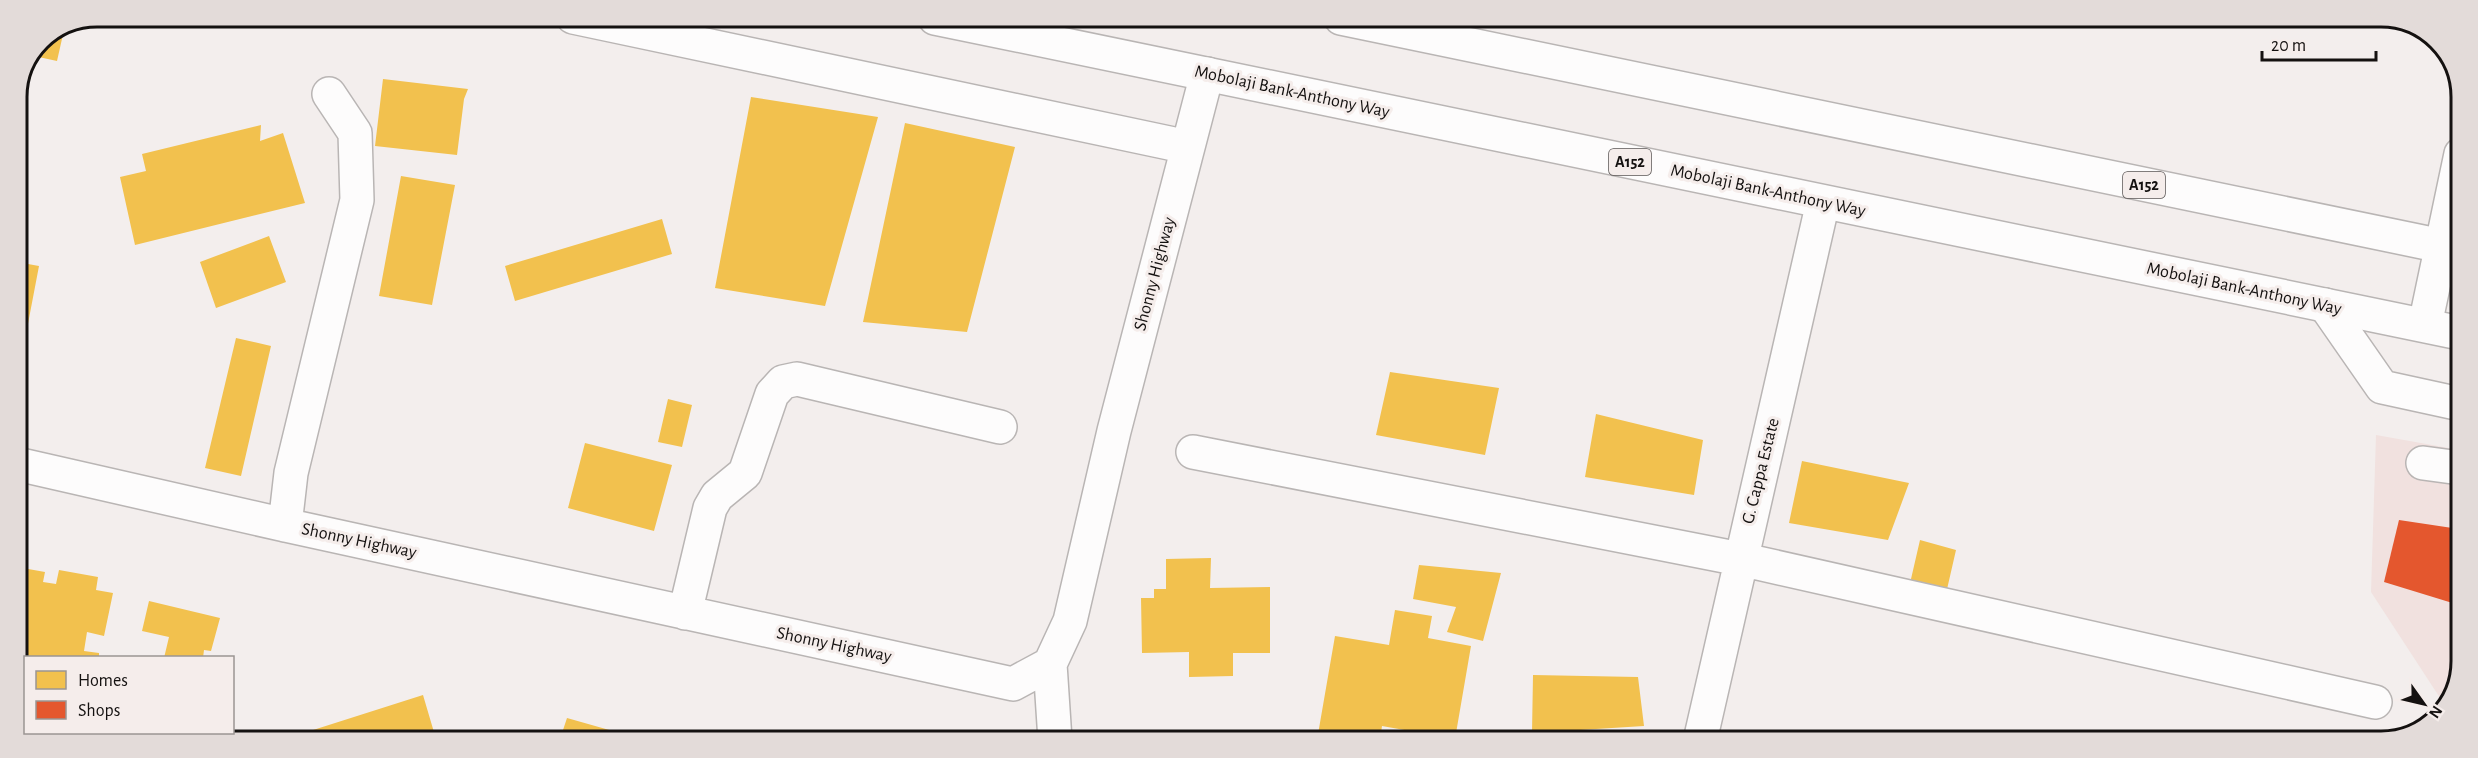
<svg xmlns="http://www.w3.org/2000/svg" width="2478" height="758" font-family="'Alegreya Sans',sans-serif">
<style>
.commercial{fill:#f1e1df}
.homes{fill:#f2c14e}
.shops{fill:#e4572e}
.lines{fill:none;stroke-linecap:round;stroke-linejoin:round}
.minor-casing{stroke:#b9b5b4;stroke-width:36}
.major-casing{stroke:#b9b5b4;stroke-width:36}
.minor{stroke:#fdfcfc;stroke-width:33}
.major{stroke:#fdfcfc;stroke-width:33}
.labels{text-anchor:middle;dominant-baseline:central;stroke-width:6;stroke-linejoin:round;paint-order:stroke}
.shield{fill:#f5edeb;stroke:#585352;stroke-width:1.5}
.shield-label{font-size:16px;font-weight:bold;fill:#141110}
.street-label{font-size:18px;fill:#141110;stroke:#f5edeb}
.rim{fill:none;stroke:#141110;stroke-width:3}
</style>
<rect width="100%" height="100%" fill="#f3eeed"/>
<!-- commercial -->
<path class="commercial" d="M2376,435L2460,450L2459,682L2444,704L2371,592Z"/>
<!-- homes -->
<path class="homes" d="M64,30L57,61L34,56L40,40Z
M383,79L468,89L464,99L457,155L375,146Z
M751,97L878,117L825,306L715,288Z
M905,123L1015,147L967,332L863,322Z
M261,125L260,141L283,133L305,203L135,245L120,177L146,171L142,154Z
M401,176L455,185L432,305L379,296Z
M662,219L672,254L515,301L505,266Z
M269,236L286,282L216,308L200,262Z
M17,262L39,266L18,376H17Z
M236,338L271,346L241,476L205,468Z
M1390,372L1499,388L1485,455L1376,435Z
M668,399L692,405L682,447L658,442Z
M1596,414L1703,440L1694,495L1585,477Z
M585,443L672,465L654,531L568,508Z
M1802,461L1909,483L1888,540L1789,523Z
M1920,540L1956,550L1945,598L1908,592Z
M1211,558L1210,588L1270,587V653H1233V676L1189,677V652L1142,653L1141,598H1154V589H1166V559Z
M1419,565L1501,573L1483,641L1447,632L1456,607L1413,599Z
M17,567L45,572L43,582L56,584L59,570L98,577L96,590L113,593L104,636L87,632L84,651L99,653V658H26L25,687L17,666Z
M149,601L220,618L211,651L204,650L203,658H164L169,637L142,631Z
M1395,610L1432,616L1428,638L1471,646L1455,739L1382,726L1380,740H1317L1335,636L1389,645Z
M1533,675L1638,677L1644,726L1532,733Z
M423,695L436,739H288V738Z
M567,718L641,739H560Z"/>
<!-- shops -->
<path class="shops" d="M2399,520L2459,529V605L2384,582Z"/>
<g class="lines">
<!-- minor casing -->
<g class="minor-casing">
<path id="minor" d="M573,17L1188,147
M2325,305L2382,387L2460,404
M2425,325L2461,154
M1193,452L1740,559L2375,702
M2423,463L2460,468
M17,464L285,525L1013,684L1050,664L1070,621L1114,431L1207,74
M285,525L291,473L357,200L355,133L329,94
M685,613L710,508L717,496L745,473L772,394L783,382L797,379L1000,427
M1050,664L1055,740
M1700,741L1823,202"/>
</g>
<!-- major casing -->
<g class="major-casing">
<path id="major" d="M935,18L2460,333
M1341,18L2461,250"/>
</g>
<!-- minor -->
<use href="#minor" class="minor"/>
<!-- major -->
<use href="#major" class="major"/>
</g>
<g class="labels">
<!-- shield labels -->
<g class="shield">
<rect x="1609" y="149" width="42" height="26" rx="4.5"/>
<rect x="2123" y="172" width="42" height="26" rx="4.5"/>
</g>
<g class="shield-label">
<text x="1630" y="162">A152</text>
<text x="2144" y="185">A152</text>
</g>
<!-- street labels -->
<g class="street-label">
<text transform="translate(1292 92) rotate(12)">Mobolaji Bank-Anthony Way</text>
<text transform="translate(1768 191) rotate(12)">Mobolaji Bank-Anthony Way</text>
<text transform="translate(1155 274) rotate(-75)">Shonny Highway</text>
<text transform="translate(2244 289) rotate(12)">Mobolaji Bank-Anthony Way</text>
<text transform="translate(1761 471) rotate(-76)">G. Cappa Estate</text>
<text transform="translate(359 541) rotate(12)">Shonny Highway</text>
<text transform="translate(834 645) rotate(12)">Shonny Highway</text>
</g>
</g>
<!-- crop -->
<path d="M0 0H2478V758H0ZM97 27H2381A70 70 0 0 1 2451 97V661A70 70 0 0 1 2381 731H97A70 70 0 0 1 27 661V97A70 70 0 0 1 97 27Z" fill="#e3dbd9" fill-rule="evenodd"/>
<path class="rim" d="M97 27H2381A70 70 0 0 1 2451 97V661A70 70 0 0 1 2381 731H97A70 70 0 0 1 27 661V97A70 70 0 0 1 97 27Z"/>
<!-- legend -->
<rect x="24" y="656" width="210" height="78" fill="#f5edeb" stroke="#9b9593" stroke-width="1.5"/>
<rect x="36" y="671" width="30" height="18" fill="#f2c14e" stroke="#9b9593" stroke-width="1.5"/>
<text x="78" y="686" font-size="18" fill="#141110">Homes</text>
<rect x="36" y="701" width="30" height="18" fill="#e4572e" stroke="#9b9593" stroke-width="1.5"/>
<text x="78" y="716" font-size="18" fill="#141110">Shops</text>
<!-- north arrow -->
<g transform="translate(2424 704) rotate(124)" stroke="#f5edeb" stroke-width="4.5" paint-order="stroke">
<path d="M0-4.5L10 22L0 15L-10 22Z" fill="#141110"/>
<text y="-9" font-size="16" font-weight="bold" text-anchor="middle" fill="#141110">N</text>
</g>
<!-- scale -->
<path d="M2262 51v9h114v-9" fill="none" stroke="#141110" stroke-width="3"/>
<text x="2271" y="51" font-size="18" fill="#141110" stroke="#f5edeb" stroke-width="4.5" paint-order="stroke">20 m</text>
</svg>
